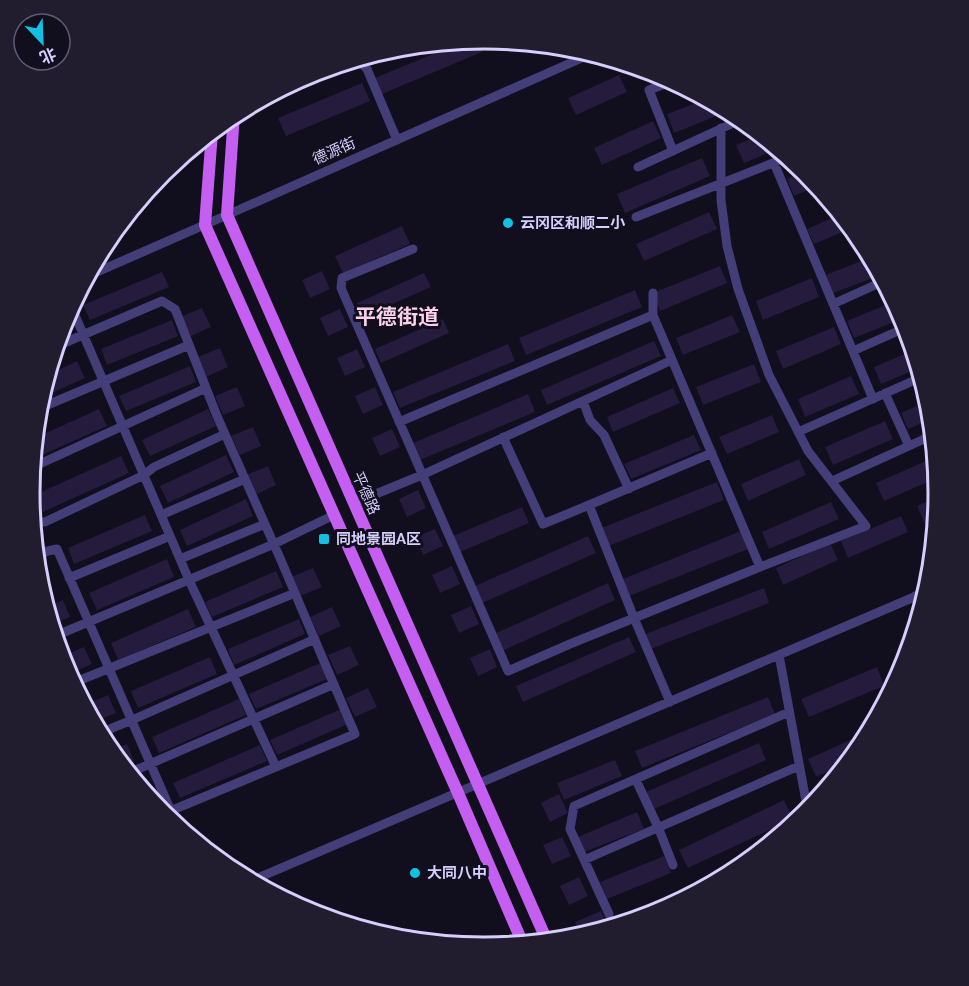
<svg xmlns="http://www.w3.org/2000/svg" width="969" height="986" font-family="Raleway,'Noto Sans SC',sans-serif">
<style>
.building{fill:#241b3d}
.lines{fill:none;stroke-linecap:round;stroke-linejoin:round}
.minor{stroke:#433d78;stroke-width:9}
.major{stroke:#c45ff1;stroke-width:12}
.poi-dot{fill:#13c0e1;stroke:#110e1d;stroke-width:2}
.labels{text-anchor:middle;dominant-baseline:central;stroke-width:6;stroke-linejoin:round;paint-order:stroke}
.street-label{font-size:15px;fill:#d6cefb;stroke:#110e1d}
.poi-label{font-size:15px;font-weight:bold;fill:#d6cefb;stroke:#110e1d;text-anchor:start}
.district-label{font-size:21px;font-weight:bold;fill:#fbd0e9;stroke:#110e1d}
.rim{fill:none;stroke:#d6cefb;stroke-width:3}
</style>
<rect width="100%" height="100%" fill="#110e1d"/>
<!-- building -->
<path class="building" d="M485,39L508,41L382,94L375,78L464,41Z
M644,69L659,73L666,77L650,84Z
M619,75L627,92L576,115L568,98Z
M362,83L370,101L286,136L278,118Z
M707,99L729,111L674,133L667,114Z
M653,121L661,138L602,165L594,148Z
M761,135L778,149L744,163L736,145Z
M702,158L710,176L625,213L617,194Z
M805,171L818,186L794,196L787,179Z
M709,212L717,229L644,261L636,244Z
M841,214L852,228L814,244L807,229Z
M402,226L410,244L343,273L335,256Z
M871,257L881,275L833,293L826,275Z
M720,266L727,283L660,311L653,293Z
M322,271L330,289L310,298L302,280Z
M162,272L169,287L90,320L83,305Z
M424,273L431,287L363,317L357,303Z
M812,278L819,297L763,320L756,301Z
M635,290L642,307L526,355L519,338Z
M895,301L904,318L854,338L847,321Z
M202,308L211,327L189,337L180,317Z
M340,309L348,327L328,336L320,318Z
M732,315L740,332L683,355L676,338Z
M443,319L449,333L381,363L375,349Z
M172,320L178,336L107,365L101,349Z
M834,327L841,344L783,369L776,351Z
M654,341L661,356L547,405L541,390Z
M508,344L515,361L400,408L393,392Z
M220,348L228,367L206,377L198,357Z
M357,349L365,367L345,376L337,358Z
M914,350L919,368L881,384L874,367Z
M77,361L85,378L41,398L48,375Z
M754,364L761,382L703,405L696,387Z
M190,366L196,382L126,411L119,396Z
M851,376L859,394L805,417L798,399Z
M237,387L245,406L223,415L215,396Z
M375,387L383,405L363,414L355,396Z
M673,388L680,403L613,432L607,417Z
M528,394L535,412L420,460L413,443Z
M929,401L932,419L908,429L901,413Z
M99,409L107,426L33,459L35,438Z
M208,409L216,426L150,456L142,440Z
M772,415L779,432L727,454L719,437Z
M885,421L893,439L833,465L825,447Z
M253,427L261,446L240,455L231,436Z
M392,429L400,447L380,456L372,438Z
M694,435L701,450L631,479L624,464Z
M226,455L234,472L168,503L160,486Z
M121,456L129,473L34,516L32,510L30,497Z
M935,457L937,478L884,501L876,483Z
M799,459L806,475L748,501L741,484Z
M268,466L276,485L255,495L246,475Z
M717,482L724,500L606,547L599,529Z
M418,490L426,508L407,517L399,499Z
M939,496L936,519L925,524L917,506Z
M246,499L253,516L187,546L180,530Z
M831,502L839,519L769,549L762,532Z
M522,507L529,523L460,552L453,536Z
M145,515L152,531L74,564L68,548Z
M901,516L908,532L848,558L841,541Z
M435,529L443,546L423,555L415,537Z
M741,531L748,549L629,596L623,579Z
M588,536L596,553L482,603L475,586Z
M830,543L838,560L783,585L776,568Z
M167,559L174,577L97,610L89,593Z
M452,566L460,584L440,593L432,575Z
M313,568L322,587L300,596L291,577Z
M276,571L283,587L212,617L205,602Z
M608,583L615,600L502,651L494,634Z
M764,588L769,603L648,650L643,635Z
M63,600L70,617L52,625L46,607Z
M471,606L479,624L459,633L451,615Z
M332,607L341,626L319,636L310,617Z
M188,609L196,627L118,660L111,643Z
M299,619L305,634L234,665L228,649Z
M629,637L636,652L523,702L516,686Z
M350,646L359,665L337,675L328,655Z
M84,647L92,664L69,674L61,657Z
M490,649L497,667L478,676L470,658Z
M210,657L217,674L138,708L131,691Z
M320,663L327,679L256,709L249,694Z
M877,667L884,686L809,717L801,699Z
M903,670L897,682L893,675Z
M368,688L377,707L355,717L346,698Z
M108,695L116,713L94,722L85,705Z
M768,697L775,714L642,768L635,751Z
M239,699L246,715L159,753L152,737Z
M341,709L348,724L277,755L270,740Z
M870,731L862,746L848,763L816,777L808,759Z
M759,743L766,760L654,809L646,792Z
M127,744L134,761L123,766L111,751Z
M260,745L267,761L180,798L173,783Z
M615,760L622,776L564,800L557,783Z
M559,794L568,813L550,822L541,803Z
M784,800L793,819L688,868L679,850Z
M637,812L644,829L584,852L578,837Z
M562,837L571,856L552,864L543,845Z
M664,856L671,873L607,899L600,882Z
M579,877L588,896L569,905L560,886Z
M601,911L608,928L581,936L575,922Z"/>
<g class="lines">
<!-- minor -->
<path class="minor" d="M356,59L367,69L397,140
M721,128V200L727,246L738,289L769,375L808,451L866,526L760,567
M673,151L649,90L673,81
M774,163L873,399
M638,167L742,119
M636,217L788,157
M413,249L342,278L341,288L508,671L570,644L760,567L653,315V293
M88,276L227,215L593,53
M833,304L884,281
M71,306L189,580L276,767
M57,346L162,301L175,309L217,416L280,558L355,734L163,814
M853,351L907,327
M885,393L909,446
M583,401L590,420L604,435L629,489
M38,409L189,345
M399,422L653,315
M798,432L922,377
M503,437L543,524L589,505L634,618L670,702
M33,467L206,388
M832,481L933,435
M354,503L422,475L672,360
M589,505L712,453
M161,515L245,479
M33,522H45L144,475L154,467L225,434
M34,531L43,553
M36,556L48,551L57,549L171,811
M180,559L265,524
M69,578L170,536
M915,596L921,611
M55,636L274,544L334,515
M779,655L808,812
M73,683L295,593
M100,733L132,720L315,639
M129,773L334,684
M636,780L658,827L673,865
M825,785L832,782
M584,860L799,766
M251,881L928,591
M609,914L570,829L574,806L789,712"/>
<!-- major -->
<path class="major" d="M234,114L227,215L547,941
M212,132L205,225L458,793L523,944"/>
</g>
<!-- markers -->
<g class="poi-dot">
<circle cx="508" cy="223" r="6"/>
<rect x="318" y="533" width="12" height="12" rx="3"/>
<circle cx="415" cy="873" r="6"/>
</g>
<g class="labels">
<!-- street labels -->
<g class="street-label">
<text transform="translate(334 151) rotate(-24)">德源街</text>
<text transform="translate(366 493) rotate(66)">平德路</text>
</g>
<!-- poi labels -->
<g class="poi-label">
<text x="520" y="223">云冈区和顺二小</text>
<text x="336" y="539">同地景园A区</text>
<text x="427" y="873">大同八中</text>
</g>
<!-- district labels -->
<g class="district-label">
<text x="397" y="316">平德街道</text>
</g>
</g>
<!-- crop -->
<path d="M0 0H969V986H0ZM40 493a444 444 0 1 1 888 0a444 444 0 1 1-888 0Z" fill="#211d2f" fill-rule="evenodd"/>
<path class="rim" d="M40 493a444 444 0 1 1 888 0a444 444 0 1 1-888 0Z"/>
<!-- north arrow -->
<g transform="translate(42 42) rotate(157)"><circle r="28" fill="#110e1d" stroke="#605b76" stroke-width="1.5"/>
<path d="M0-4.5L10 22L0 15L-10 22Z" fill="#13c0e1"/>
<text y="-9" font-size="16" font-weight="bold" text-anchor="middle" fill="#d6cefb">北</text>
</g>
</svg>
